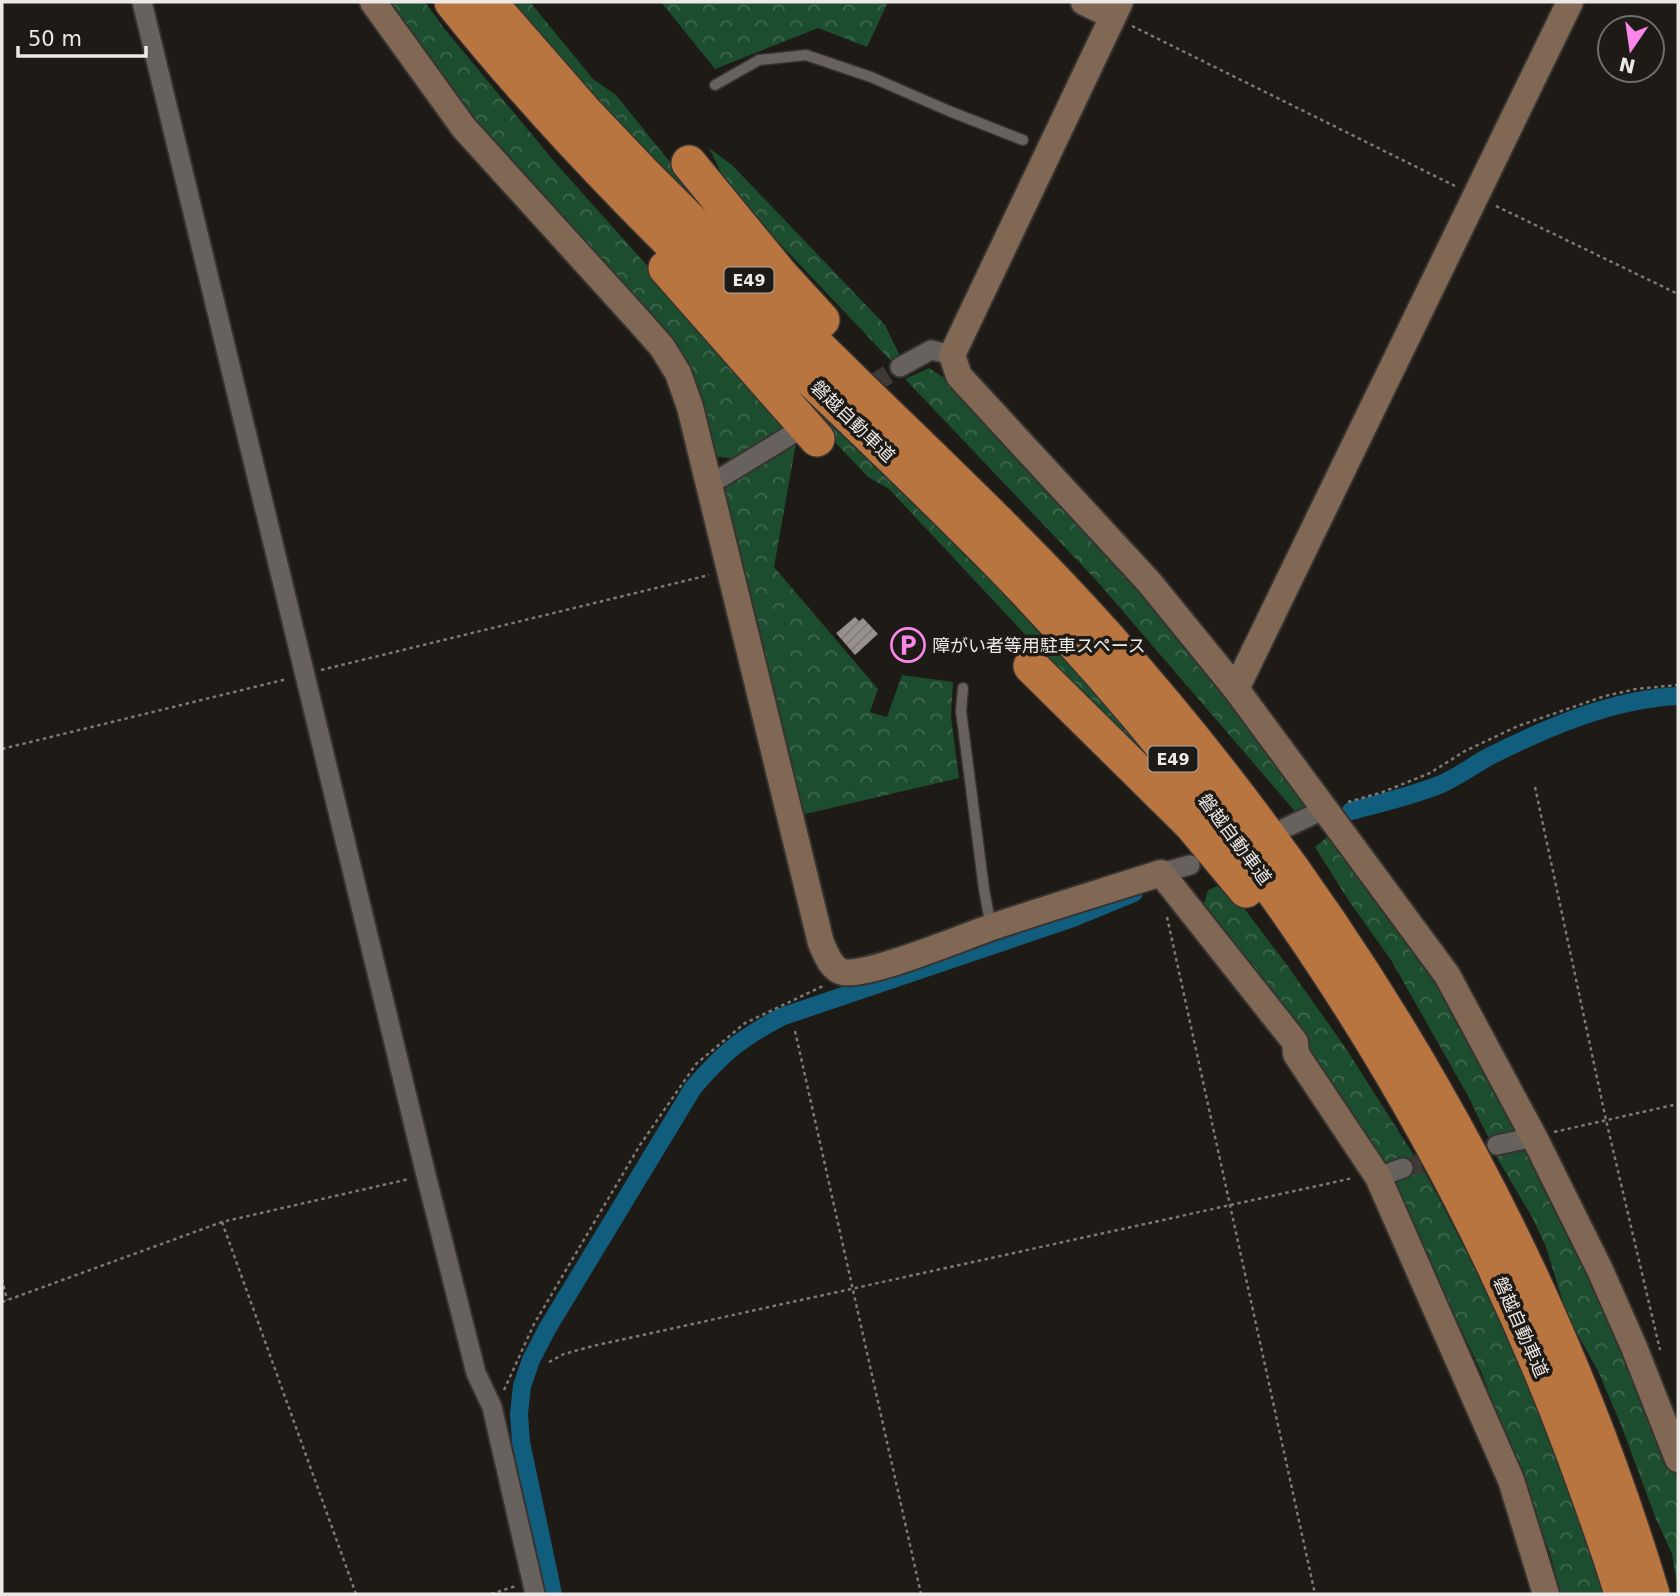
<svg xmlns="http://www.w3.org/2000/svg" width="1680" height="1596" font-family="'DejaVu Sans','Noto Sans JP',sans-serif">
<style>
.forest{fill:url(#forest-crowns)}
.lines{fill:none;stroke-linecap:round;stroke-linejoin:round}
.canal{stroke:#115d7e;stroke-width:18}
.building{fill:url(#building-hatch)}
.street-tunnel{stroke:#3d3935;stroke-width:19;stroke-dasharray:19 10;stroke-linecap:butt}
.lane-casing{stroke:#363331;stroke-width:13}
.street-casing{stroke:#363331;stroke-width:23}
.secondary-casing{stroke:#363331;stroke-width:30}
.highway-casing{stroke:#363331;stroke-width:38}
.path{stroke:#7c7976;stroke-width:2.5;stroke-dasharray:3.5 3.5;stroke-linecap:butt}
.lane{stroke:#67625d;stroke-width:10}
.street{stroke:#67625d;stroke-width:19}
.secondary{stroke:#806854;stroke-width:26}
.highway{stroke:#b97540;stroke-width:35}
.labels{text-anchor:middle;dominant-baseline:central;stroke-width:7;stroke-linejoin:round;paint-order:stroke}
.shield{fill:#1e1a16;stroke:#aeaba8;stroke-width:2}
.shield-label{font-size:16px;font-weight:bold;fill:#ece9e7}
.street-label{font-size:18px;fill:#ece9e7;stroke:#1e1a16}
.poi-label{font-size:18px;fill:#ece9e7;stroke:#1e1a16;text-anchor:start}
</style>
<defs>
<pattern id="forest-crowns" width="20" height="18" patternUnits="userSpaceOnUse" patternTransform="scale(1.75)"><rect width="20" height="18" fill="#1d4d2f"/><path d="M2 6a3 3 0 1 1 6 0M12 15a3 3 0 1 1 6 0" fill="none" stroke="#3e674d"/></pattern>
<pattern id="building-hatch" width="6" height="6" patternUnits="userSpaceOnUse" patternTransform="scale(1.75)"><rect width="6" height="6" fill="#98928d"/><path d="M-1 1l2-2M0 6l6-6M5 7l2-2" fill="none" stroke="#807b77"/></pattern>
</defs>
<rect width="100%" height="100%" fill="#1e1a16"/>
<!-- forest -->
<path class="forest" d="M384,2H425L443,27L553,160L789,425L737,459L712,456L688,362L463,110Z
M511,2H530L593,79L616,95L702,202L701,209L587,90Z
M661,2H888L867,47L818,28L715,69Z
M709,148L732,165L885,325L901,358L892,362L730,191Z
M929,368L946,379L1122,566L1309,799L1299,816L1096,580L905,379Z
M823,417L983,572L1110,710L1176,790L1051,673L1035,645L889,489L868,477L815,421Z
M796,443L774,567L878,689L870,712L887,717L902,675L953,682L951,717L959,778L801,815L722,498L727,483Z
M1331,834L1433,979L1517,1123L1516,1133L1490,1141L1467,1094L1391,960L1349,901L1315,847Z
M1225,883L1287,965L1347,1050L1418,1162L1389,1167L1379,1163L1204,904L1208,890Z
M1522,1147L1530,1152L1602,1298L1678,1481V1592L1672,1554L1656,1519L1621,1425L1598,1371L1567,1315L1546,1247L1533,1219L1496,1156L1502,1151Z
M1421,1165C1496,1302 1556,1445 1604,1594H1561L1550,1553L1481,1371L1396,1192V1185L1406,1168Z"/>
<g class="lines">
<!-- canal -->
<path class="canal" d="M1351,811C1381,803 1411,796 1439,785C1457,778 1473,765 1490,756C1548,727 1613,699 1678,696
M553,1594L521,1442L519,1414L522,1386L531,1360L547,1329L693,1088C723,1053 740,1039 781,1017L1073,918L1134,893"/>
</g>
<!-- building -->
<path class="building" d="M855,617L859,621L863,618L878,634L855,655L836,633Z"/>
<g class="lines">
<!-- street-tunnel -->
<path class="street-tunnel" d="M798,430L900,367
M1403,1168L1446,1157"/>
<!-- lane casing -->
<g class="lane-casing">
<path id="lane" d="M715,85L759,60L806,55L871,77L949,111L1023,140
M963,688L961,711L984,889L991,927"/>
</g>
<!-- street casing -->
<g class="street-casing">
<path id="street" d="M142,2L426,1175L476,1373L492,1407L535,1594
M900,367L931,350L952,355
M709,485L794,433
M1285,828L1323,810
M1161,873L1190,865
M1497,1145L1534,1137
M1378,1177L1403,1168"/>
</g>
<!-- secondary casing -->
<g class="secondary-casing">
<path id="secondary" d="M373,2L464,128L640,322L662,347L678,373L690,407L821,943C826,954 831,969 843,972C868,977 963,937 992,927C1048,908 1105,891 1161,873L1295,1042L1296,1054L1378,1177L1511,1480L1546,1594
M1084,2L1113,16
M1120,2L952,355L959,376L1149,582L1236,689L1447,975L1534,1137L1600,1270L1634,1347L1678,1459
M1236,689L1570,2"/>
</g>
<!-- highway casing -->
<g class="highway-casing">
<path id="highway" d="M452,2C615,207 816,377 999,563C1247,817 1449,1119 1573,1452C1590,1499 1608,1546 1622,1594
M489,2L584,111L642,172C711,241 780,310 850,378C937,463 1026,546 1107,637C1353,914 1545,1238 1652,1594
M689,163L780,274L822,320
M666,268L817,439
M1031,666L1192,825L1246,890"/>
</g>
<!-- path -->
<path class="path" d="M1132,26L1455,186
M1496,206L1678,294
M321,670L709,575
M2,749L287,679
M1535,787L1606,1120L1660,1350
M1348,802L1383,792L1430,773L1465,751L1518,726L1605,696L1636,689L1678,685
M1167,917L1315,1594
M795,1031L921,1594
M1554,1132L1678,1104
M222,1222L356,1594
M2,1279L7,1300
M2,1302L222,1222L409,1179
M549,1362L564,1354L593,1346L1353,1178
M504,1390L534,1324L640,1145L696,1064L745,1023L823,986
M491,1594L516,1586"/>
<!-- lane -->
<use href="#lane" class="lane"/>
<!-- street -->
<use href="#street" class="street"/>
<!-- secondary -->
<use href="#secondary" class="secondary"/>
<!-- highway -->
<use href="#highway" class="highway"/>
</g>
<!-- icons -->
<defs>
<g id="parking-ring" transform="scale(1.75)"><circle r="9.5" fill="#1e1a16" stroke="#f987e9" stroke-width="1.5"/><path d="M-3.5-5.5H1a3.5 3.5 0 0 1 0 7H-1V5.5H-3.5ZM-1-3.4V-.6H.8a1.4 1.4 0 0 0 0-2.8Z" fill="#f987e9"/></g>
</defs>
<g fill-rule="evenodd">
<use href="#parking-ring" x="908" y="645"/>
</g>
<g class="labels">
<!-- shield labels -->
<g class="shield">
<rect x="724.5" y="267.5" width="49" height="25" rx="5"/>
<rect x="1148.5" y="746.5" width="49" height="25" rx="5"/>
</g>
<g class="shield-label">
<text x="749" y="280">E49</text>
<text x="1173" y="759">E49</text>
</g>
<!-- street labels -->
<g class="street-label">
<text transform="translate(853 421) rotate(44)">磐越自動車道</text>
<text transform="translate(1235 839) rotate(53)">磐越自動車道</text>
<text transform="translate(1521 1327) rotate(66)">磐越自動車道</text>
</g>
<!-- poi labels -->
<g class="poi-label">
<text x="932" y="645">障がい者等用駐車スペース</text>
</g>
</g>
<!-- border -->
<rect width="1680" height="1596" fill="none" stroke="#ece9e7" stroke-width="7"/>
<!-- north arrow -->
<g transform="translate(1631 49) rotate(193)"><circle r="33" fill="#1e1a16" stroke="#706d6a" stroke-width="2"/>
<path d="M0-5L12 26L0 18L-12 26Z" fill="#f987e9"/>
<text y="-10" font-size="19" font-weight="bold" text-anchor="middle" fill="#ece9e7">N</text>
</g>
<!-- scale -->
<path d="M18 46v10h128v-10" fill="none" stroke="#ece9e7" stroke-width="3.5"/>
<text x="28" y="46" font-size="21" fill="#ece9e7" stroke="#1e1a16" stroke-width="5" paint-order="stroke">50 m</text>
</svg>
